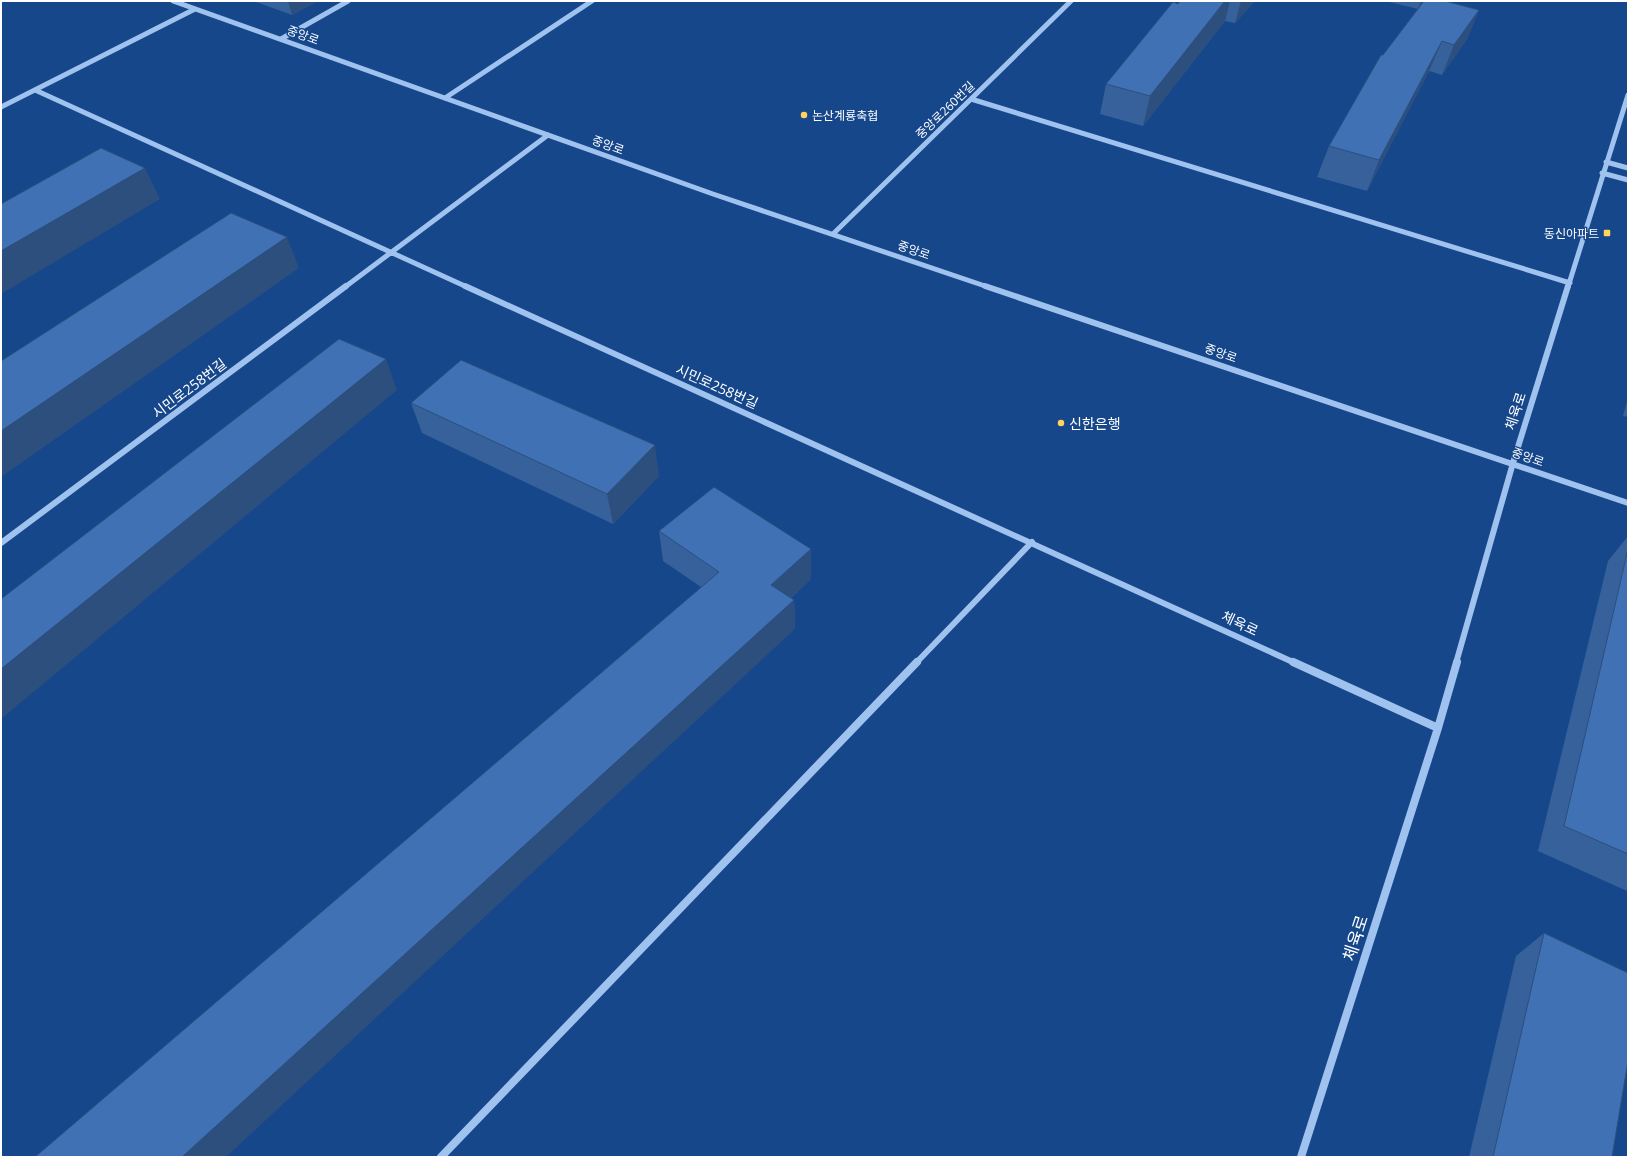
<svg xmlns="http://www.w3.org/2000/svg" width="1629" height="1158" font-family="'Open Sans','Noto Sans KR',sans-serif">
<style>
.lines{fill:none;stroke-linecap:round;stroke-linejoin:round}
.minor-far2{stroke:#a0c2ef;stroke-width:5}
.minor-far1{stroke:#a0c2ef;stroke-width:6}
.minor{stroke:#a0c2ef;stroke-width:8}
.wall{fill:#36619b}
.shaded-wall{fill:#2c4f7e}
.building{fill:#3f71b4;stroke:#2c4f7e}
.poi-dot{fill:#ffd35d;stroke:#16478b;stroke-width:1.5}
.labels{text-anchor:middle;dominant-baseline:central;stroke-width:3;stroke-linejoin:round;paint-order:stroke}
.far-street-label{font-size:12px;fill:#fff;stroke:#16478b}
.far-poi-label{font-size:12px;fill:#fff;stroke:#16478b;text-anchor:start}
.street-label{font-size:14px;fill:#fff;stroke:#16478b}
.poi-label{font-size:14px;fill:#fff;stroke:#16478b;text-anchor:start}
.near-street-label{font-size:17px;fill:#fff;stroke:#16478b}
</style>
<rect width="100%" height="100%" fill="#16478b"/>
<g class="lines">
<!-- minor-far2 -->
<path class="minor-far2" d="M173,1L713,194L988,287
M281,39L348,1
M35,90L467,287
M445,98L592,1
M971,99L1570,283
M1,107L195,9
M1606,162L1628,168
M1602,173L1628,180
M833,234L1071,1
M345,287L548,135
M1568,287L1628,95"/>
<!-- minor-far1 -->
<path class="minor-far1" d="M465,286L1295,663
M985,286L1628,503
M1,543L346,286
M916,663L1032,542
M1456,663L1513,463L1568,286"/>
<!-- minor -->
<path class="minor" d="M1293,662L1438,728
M441,1157L917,662
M1301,1157L1438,728L1457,662"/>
</g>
<!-- wall -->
<path class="wall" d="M253,1H318L292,15Z
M1180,1H1255L1235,23L1225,21L1143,126L1100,114L1106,84Z
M1385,1H1423L1419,7L1479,10L1467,39L1442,75L1429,71L1367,191L1317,177L1329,146L1383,55L1418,9Z
M1628,398V417L1623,416Z
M411,403L659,476L613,524L422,433Z
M659,531L811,579L791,598L794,600L795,629L701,587L663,561Z
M1628,536V890L1627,891L1538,851L1608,561Z
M1544,933L1612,1157H1469L1516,956Z"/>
<!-- shaded-wall -->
<path class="shaded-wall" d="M288,1H318L292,15Z
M1225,1H1230L1225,21L1143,126L1150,96Z
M1241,1H1255L1235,23Z
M1421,1H1423L1418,9Z
M1479,10L1467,39L1442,75L1454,45Z
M1442,41L1429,71L1367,191L1379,160Z
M145,168L160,199L1,294V251Z
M287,237L299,268L1,477V431Z
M386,359L397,390L1,719V669Z
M655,445L659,476L613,524L607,494Z
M811,549V579L773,614L771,585Z
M794,600L795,629L226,1157H182Z"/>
<!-- building -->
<path class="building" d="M1180,1H1225L1150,96L1106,84L1173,2L1178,4Z
M1424,1H1445L1479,10L1454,45L1442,41L1379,160L1329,146L1381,55H1383Z
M101,148L145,168L1,251V204Z
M231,213L287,237L1,431V361Z
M339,339L386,359L1,669V599Z
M461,360L655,445L607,494L411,403Z
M714,487L811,549L771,585L794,600L182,1157H35L719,572L659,531Z
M1628,549V854L1564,826Z
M1544,933L1628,973V1061L1612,1157H1493Z"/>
<!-- markers -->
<g class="poi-dot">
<circle cx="804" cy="115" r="4"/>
<rect x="1603" y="229" width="8" height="8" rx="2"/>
<circle cx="1061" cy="423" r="4"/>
</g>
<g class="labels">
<!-- far-street labels -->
<g class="far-street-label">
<text transform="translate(303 35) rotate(20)">중앙로</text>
<text transform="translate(945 110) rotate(-44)">중앙로260번길</text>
<text transform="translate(608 145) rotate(20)">중앙로</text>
<text transform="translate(914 250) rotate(19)">중앙로</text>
<text transform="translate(1221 353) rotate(19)">중앙로</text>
<text transform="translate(1528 457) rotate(19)">중앙로</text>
</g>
<!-- far-poi labels -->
<g class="far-poi-label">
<text x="812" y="115">논산계룡축협</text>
<text x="1599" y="233" text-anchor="end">동신아파트</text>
</g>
<!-- street labels -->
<g class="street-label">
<text transform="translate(717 386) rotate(24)">시민로258번길</text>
<text transform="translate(189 388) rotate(-37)">시민로258번길</text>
<text transform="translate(1515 411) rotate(-72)">체육로</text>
<text transform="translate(1240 623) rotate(25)">체육로</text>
</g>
<!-- poi labels -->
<g class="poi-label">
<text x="1069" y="423">신한은행</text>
</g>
<!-- near-street labels -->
<g class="near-street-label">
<text transform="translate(1355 938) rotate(-72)">체육로</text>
</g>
</g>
<!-- border -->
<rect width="1629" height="1158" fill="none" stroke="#ffffff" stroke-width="4"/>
</svg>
